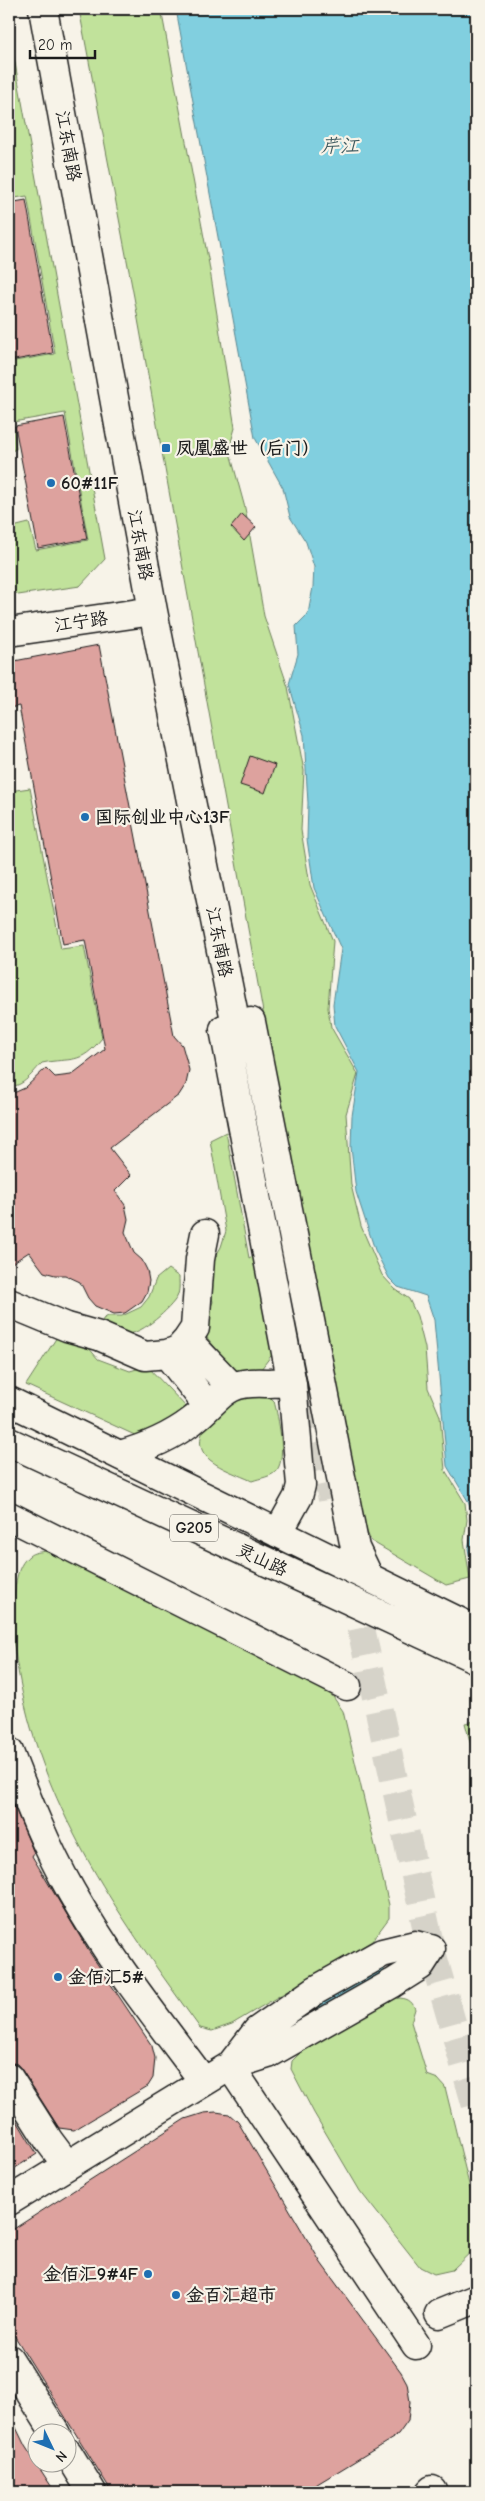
<svg xmlns="http://www.w3.org/2000/svg" width="485" height="2501" font-family="'Comic Neue','LXGW WenKai TC',sans-serif">
<style>
.green{fill:#c1e29b;stroke:#6e7f5c}
.water{fill:#81cfdf;stroke:#598791}
.building{fill:#dda29e;stroke:#1c1c1c}
.lines{fill:none;stroke-linecap:round;stroke-linejoin:round}
.minor-tunnel{stroke:#d6d3c9;stroke-width:28;stroke-dasharray:28 14;stroke-linecap:butt}
.minor-casing{stroke:#1c1c1c;stroke-width:31}
.highway-casing{stroke:#1c1c1c;stroke-width:31}
.minor{stroke:#f7f3e8;stroke-width:28}
.highway{stroke:#f7f3e8;stroke-width:28}
.poi-dot{fill:#1f6fb2;stroke:#f7f3e8;stroke-width:2}
.labels{text-anchor:middle;dominant-baseline:central;stroke-width:4.5;stroke-linejoin:round;paint-order:stroke}
.shield{fill:#f7f3e8;stroke:#5e5c59;stroke-width:1}
.shield-label{font-size:16px;font-weight:bold;fill:#1c1c1c}
.street-label{font-size:18px;fill:#1c1c1c;stroke:#f7f3e8}
.poi-label{font-size:18px;font-weight:bold;fill:#1c1c1c;stroke:#f7f3e8;text-anchor:start}
.water-label{font-size:19px;font-style:italic;fill:#3f5b60;stroke:#f7f3e8}
</style>
<rect width="100%" height="100%" fill="#f7f3e8"/>
<filter id="ink" filterUnits="userSpaceOnUse"><feTurbulence type="fractalNoise" baseFrequency=".02" numOctaves="2"/><feDisplacementMap in="SourceGraphic" scale="10" xChannelSelector="R" yChannelSelector="G"/><feConvolveMatrix kernelMatrix="1 2 1 2 8 2 1 2 1" color-interpolation-filters="sRGB"/></filter>
<g filter="url(#ink)">
<!-- green -->
<path class="green" d="M79,9H161L209,264L235,428L229,449L245,508L264,616L288,687L304,771L301,830L310,885L333,941L328,1008L331,1027L358,1074L346,1114L351,1185L361,1226L382,1275L395,1289L409,1299L417,1316L425,1348L428,1388L440,1416L445,1470L465,1503L467,1520L464,1540L470,1579L446,1585L371,1541L350,1494L134,297Z
M9,30L105,559L80,586L18,595L9,586V528L29,523L36,550L88,540L65,413L13,422L16,449L9,452V362L55,354L27,196L9,199V118L12,117L9,100Z
M30,788L61,949L84,946L102,1038C80,1066 71,1057 42,1063C33,1072 23,1088 9,1086V791Z
M226,1132L249,1258L261,1251L277,1348L258,1373L239,1377L200,1329L213,1302L207,1271L221,1247L226,1231L210,1140Z
M168,1269L179,1277C179,1284 180,1290 177,1297C170,1309 143,1333 128,1334C121,1335 109,1329 102,1326L103,1319L108,1316H122L141,1307L149,1297L156,1279Z
M57,1337L83,1341L98,1359L130,1371L147,1366L189,1410L139,1437L26,1385Z
M267,1394L274,1401C278,1417 287,1456 277,1470C272,1477 260,1478 252,1481C239,1475 221,1469 210,1460C183,1437 220,1408 240,1398C248,1395 259,1395 267,1394Z
M47,1551L329,1691L343,1711L389,1905V1918L372,1941L232,2024L212,2031L200,2028C123,1922 44,1812 20,1681C15,1655 10,1628 14,1602C15,1587 16,1566 29,1556C33,1552 41,1552 47,1551Z
M476,1721V1764L465,1723Z
M397,1998C406,1998 412,2000 415,2009L411,2022L427,2075L438,2079L445,2087L476,2213V2247L452,2270L434,2274L420,2267L360,2191L314,2113L291,2069L292,2061L299,2054L381,2004Z"/>
<!-- water -->
<path class="water" d="M176,9H476V1585L468,1549L474,1521L468,1501L447,1466L434,1320L426,1296L398,1287L389,1278L375,1250L356,1192L351,1147L352,1116L359,1072L335,1026L333,1004L341,949L314,888L307,839L308,803L304,735L289,684L298,654L296,626L308,614L313,587L314,567L306,542L290,517L283,488L255,438Z
M382,1967L385,1971L382,1976L296,2026L294,2023V2018Z"/>
<!-- building -->
<path class="building" d="M26,200L53,353L9,361V203Z
M64,417L87,539L38,548L15,426Z
M242,514L256,527L244,541L231,527Z
M99,645L174,1036L182,1045L189,1070L186,1084L179,1095L110,1148L131,1175L115,1191L125,1205L128,1219L125,1232L134,1253L142,1260L147,1270L149,1281L147,1292L142,1301L125,1313L114,1314L95,1306L88,1298L80,1282L65,1275H55L44,1272L29,1252L9,1265V1095L25,1088L46,1068L55,1077L71,1075L105,1049L85,940L63,944L19,706L9,708V662Z
M250,756L275,765L265,793L240,785Z
M9,1794L34,1853L32,1856L88,1950L152,2046L155,2058L153,2078L148,2086L74,2130L59,2128L22,2070L17,2064L9,2062Z
M9,2108L37,2154L9,2172Z
M216,2112L229,2114L238,2122L321,2263L401,2372L407,2383L410,2402L408,2421L398,2435L304,2492H112L9,2327V2232L185,2119L204,2113Z
M9,2413L25,2446L55,2492H9Z"/>
<g class="lines">
<!-- minor-tunnel -->
<path class="minor-tunnel" d="M254,1113L332,1499
M343,1546L431,1949L476,2106"/>
<!-- minor casing -->
<g class="minor-casing">
<path id="minor" d="M43,9L153,611L241,1050
M9,632L153,611
M251,1022L355,1548L369,1577
M224,1029L292,1384L301,1485L298,1497L278,1533
M9,1303L67,1327L99,1336L145,1356L167,1354L178,1350L187,1340L195,1328L200,1259L205,1234
M187,1340L231,1386
M167,1354L208,1406
M120,1455C145,1448 171,1437 192,1421C223,1397 221,1381 266,1383C275,1383 283,1381 292,1384
M9,1516L347,1686
M9,1752C27,1799 46,1847 71,1891C109,1959 158,2020 204,2082
M230,2066L416,2345
M9,2078L49,2141L67,2165
M9,2201L230,2066L268,2054L393,1983L420,1966L431,1949L415,1945L382,1953L316,1990L257,2031L230,2066
M439,2314L476,2299
M9,2359L56,2434
M68,2453L92,2492
M430,2492L432,2490"/>
</g>
<!-- highway casing -->
<g class="highway-casing">
<path id="highway" d="M9,1401L476,1630
M9,1442L476,1659"/>
</g>
<!-- minor -->
<use href="#minor" class="minor"/>
<!-- highway -->
<use href="#highway" class="highway"/>
</g>
</g>
<!-- markers -->
<g class="poi-dot">
<rect x="161" y="443" width="10" height="10" rx="2.5"/>
<circle cx="51" cy="483" r="5"/>
<circle cx="85" cy="817" r="5"/>
<circle cx="58" cy="1977" r="5"/>
<circle cx="148" cy="2274" r="5"/>
<circle cx="176" cy="2295" r="5"/>
</g>
<g class="labels">
<!-- shield labels -->
<rect class="shield" x="170" y="1514.5" width="48" height="27" rx="4"/>
<g class="shield-label">
<text x="194" y="1528">G205</text>
</g>
<!-- street labels -->
<g class="street-label">
<text transform="translate(68 146) rotate(80)">江东南路</text>
<text transform="translate(140 545) rotate(80)">江东南路</text>
<text transform="translate(81 622) rotate(-8)">江宁路</text>
<text transform="translate(219 942) rotate(79)">江东南路</text>
<text transform="translate(262 1560) rotate(25)">灵山路</text>
</g>
<!-- poi labels -->
<g class="poi-label">
<text x="176" y="448">凤凰盛世（后门）</text>
<text x="61" y="483">60#11F</text>
<text x="95" y="817">国际创业中心13F</text>
<text x="68" y="1977">金佰汇5#</text>
<text x="138" y="2274" text-anchor="end">金佰汇9#4F</text>
<text x="186" y="2295">金百汇超市</text>
</g>
<!-- water labels -->
<g class="water-label">
<text x="340" y="146">芹江</text>
</g>
</g>
<!-- margin -->
<rect width="485" height="2501" fill="none" stroke="#f7f3e8" stroke-width="30"/>
<rect x="15" y="15" width="455" height="2471" fill="none" stroke="#1c1c1c" stroke-width="2" filter="url(#ink)"/>
<!-- north arrow -->
<g transform="translate(52 2448) rotate(133)"><circle r="24" fill="#f7f3e8" stroke="#9f9d96"/>
<path d="M0-4L9 19L0 12L-9 19Z" fill="#1f6fb2"/>
<text y="-8" font-size="14" font-weight="bold" text-anchor="middle" fill="#1c1c1c">N</text>
</g>
<!-- scale -->
<path d="M30 50v8h65v-8" fill="none" stroke="#1c1c1c" stroke-width="2.5"/>
<text x="38" y="50" font-size="15" fill="#1c1c1c" stroke="#f7f3e8" stroke-width="4" paint-order="stroke">20 m</text>
</svg>
